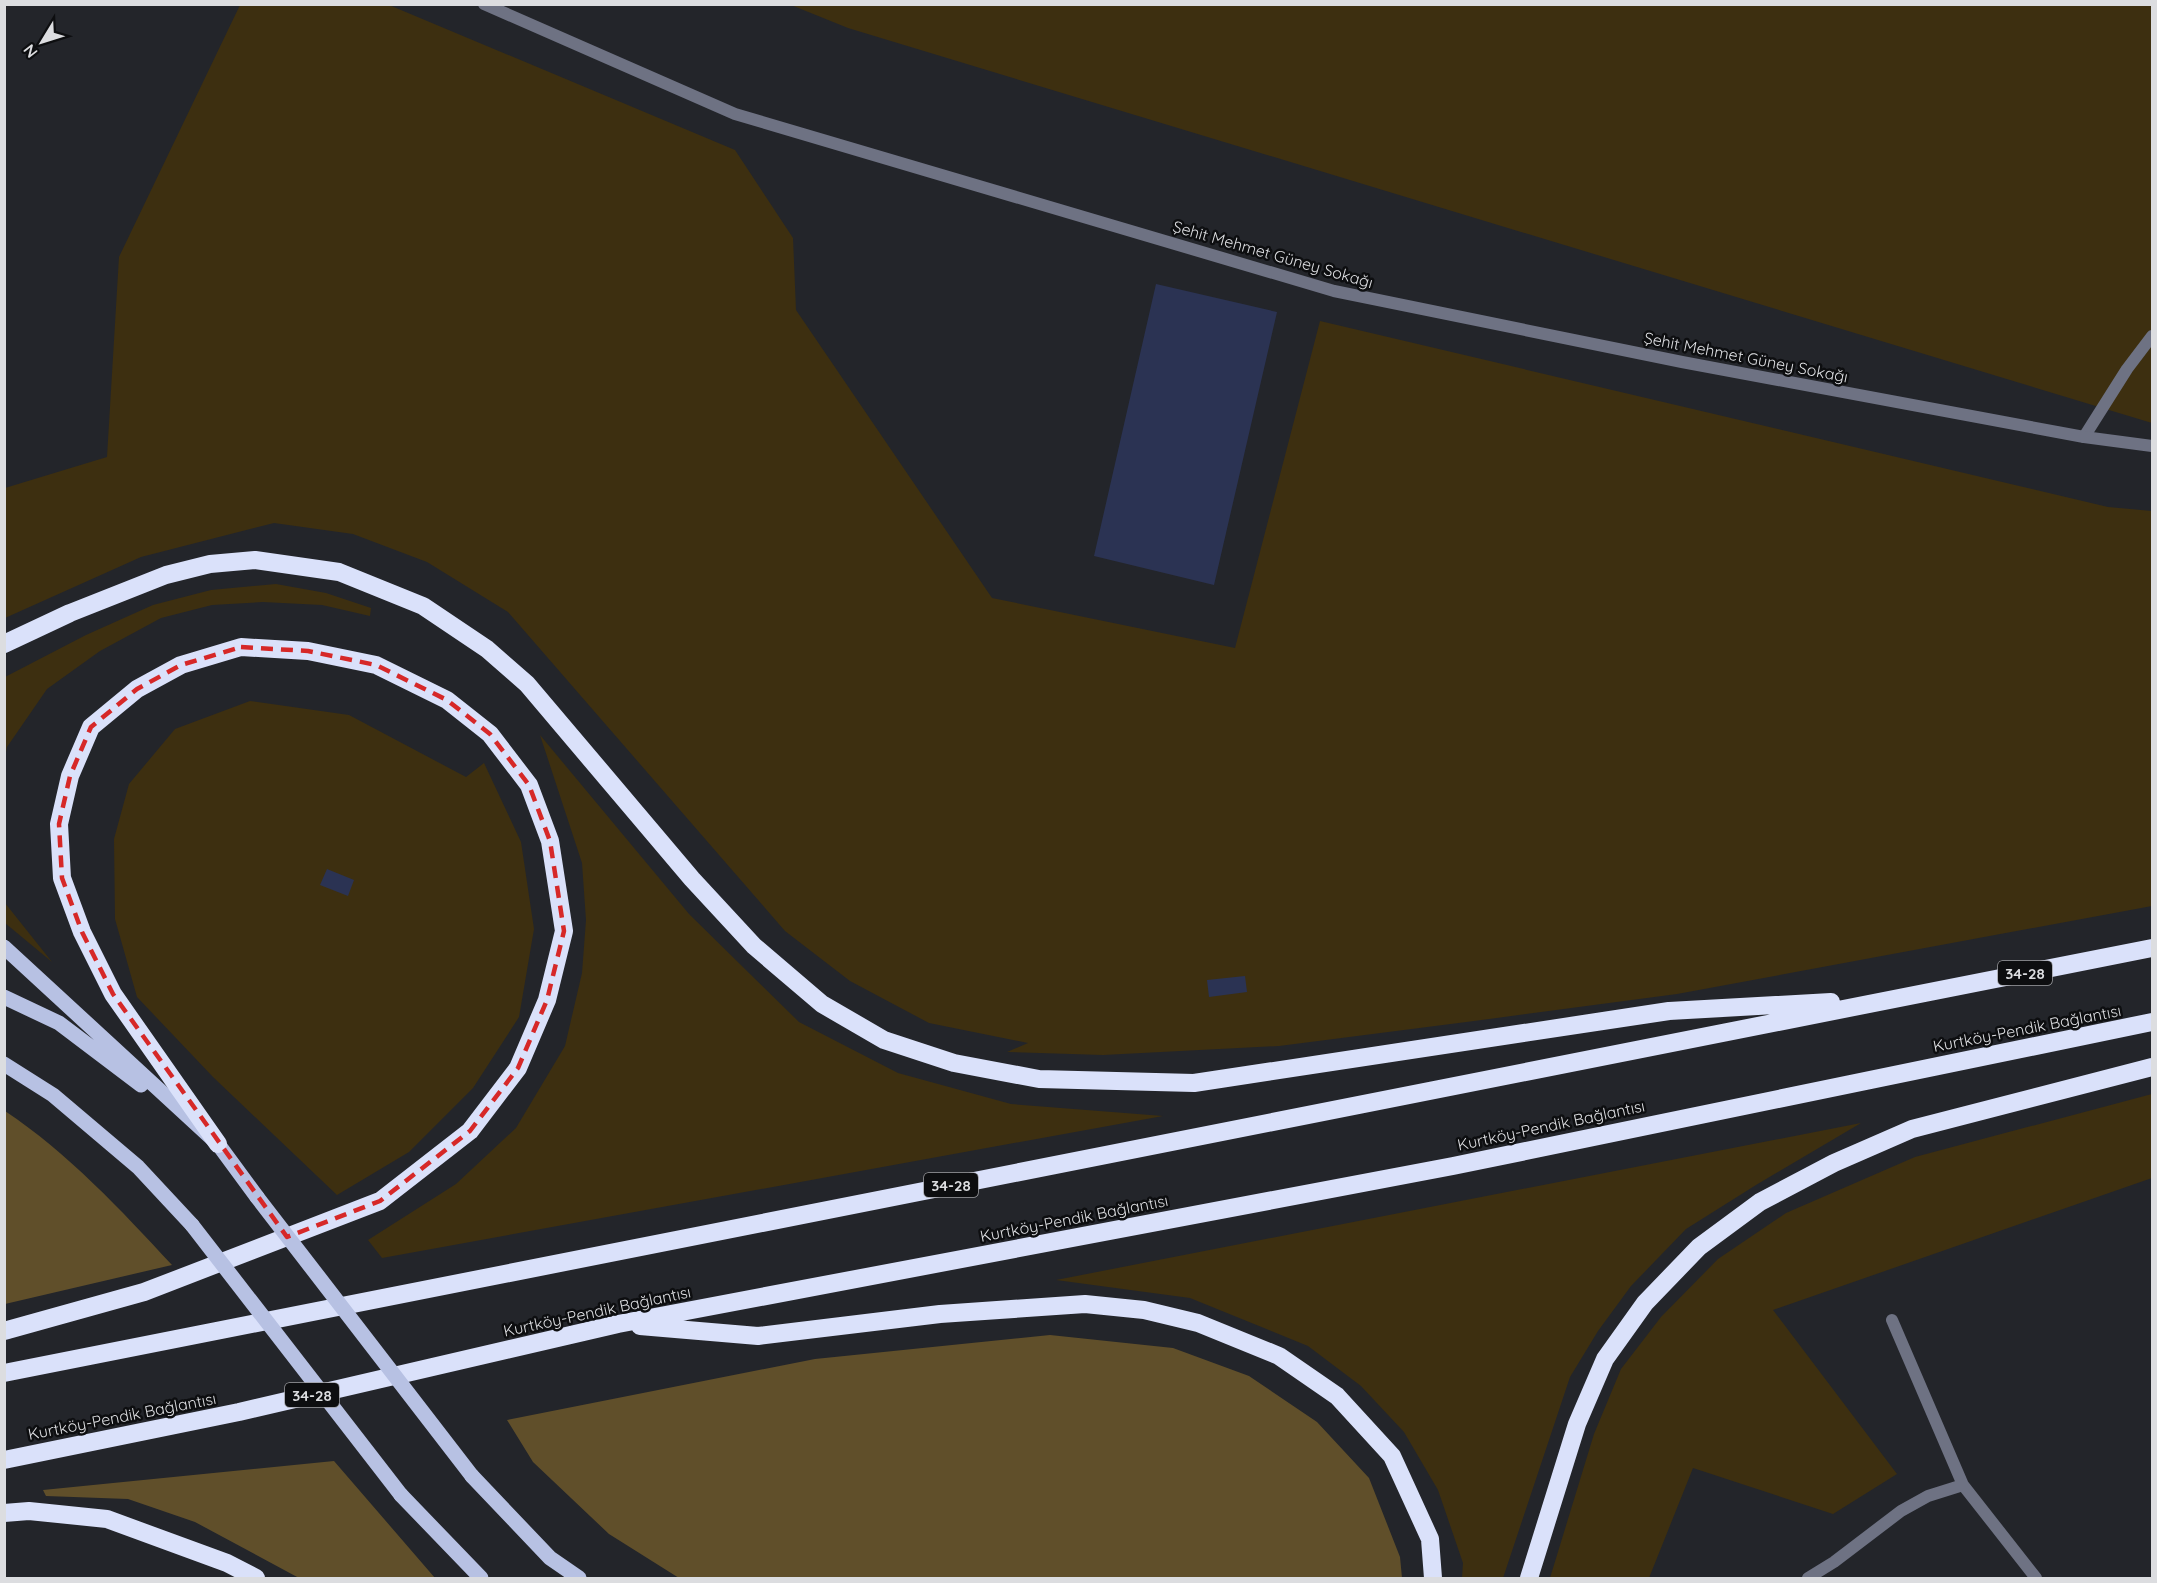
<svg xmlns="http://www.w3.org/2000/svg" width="2157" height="1583" font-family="Quicksand,sans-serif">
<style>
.green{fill:#3d2f10}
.forest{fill:#604f2a}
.building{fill:#2b3353}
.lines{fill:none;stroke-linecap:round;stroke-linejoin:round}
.service{stroke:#6e7283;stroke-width:12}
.tertiary{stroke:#6e7283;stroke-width:12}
.primary{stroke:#b7c1e3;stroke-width:15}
.motorway{stroke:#dae1fa;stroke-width:18}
.primary-bridge{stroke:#b7c1e3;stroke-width:15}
.marked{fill:none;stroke:#d62828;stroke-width:4.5;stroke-dasharray:12 8;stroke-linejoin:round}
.labels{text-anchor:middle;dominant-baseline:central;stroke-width:5;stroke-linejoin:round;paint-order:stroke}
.shield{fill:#0d0e10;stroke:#9e9fa2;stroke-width:1.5}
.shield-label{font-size:15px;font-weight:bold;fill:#dcdde0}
.street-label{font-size:16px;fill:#dcdde0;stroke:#0d0e10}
</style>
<rect width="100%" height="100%" fill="#23252a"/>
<!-- green -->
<path class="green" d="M240,5H389L735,150L793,238L796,310L992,598L1235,648L1320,321L2108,507L2152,511V906L1677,994L1474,1021L1279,1046L1103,1055L1007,1052L1028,1043L929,1023L850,981L785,931L508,612L427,562L353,534L274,523L141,557L5,618V488L107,457L119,257Z
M791,5H2152V423L848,28Z
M276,584L326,593L371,608L370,616L322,605L263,602L212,605L161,618L100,651L47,689L7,747L5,757V677L86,635L153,605L211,590Z
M250,701L349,715L466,777L484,763L521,842L534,929L519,1017L473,1088L409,1152L337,1195L213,1077L137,997L115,919L114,839L129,784L175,729Z
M540,735L689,914L799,1022L898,1073L1011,1104L1163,1116L382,1258L368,1240L456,1184L516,1128L565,1046L582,973L586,920L582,863Z
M4,900L5,903L52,962L5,923Z
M2152,1094V1178L1773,1310L1897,1474L1833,1514L1693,1468L1649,1578H1550L1594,1434L1621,1369L1661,1317L1718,1259L1786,1213L1915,1157Z
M1861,1123L1756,1185L1686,1229L1631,1286L1598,1331L1570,1377L1503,1578H1462L1463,1563L1438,1490L1404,1432L1361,1386L1308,1346L1190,1298L1056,1280Z"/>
<!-- forest -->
<path class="forest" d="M5,1111C68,1153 121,1210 172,1265L5,1304Z
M1050,1335L1173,1348L1249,1376L1317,1422L1369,1478L1400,1557L1402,1578H679L609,1534L533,1462L507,1420L815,1359Z
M334,1461L435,1578H299L195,1522L128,1499L46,1496L43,1490Z"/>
<!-- building -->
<path class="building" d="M1156,284L1277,312L1214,585L1094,556Z
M327,869L354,880L348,896L320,885Z
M1245,976L1247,992L1209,997L1207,980Z"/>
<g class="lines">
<!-- service -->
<path class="service" d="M2084,437L2127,369L2152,336
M1892,1320L1963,1485L2036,1578
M1808,1578L1834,1562L1901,1511L1928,1496L1963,1485"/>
<!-- tertiary -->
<path class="tertiary" d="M484,4L735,114L1334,291L1682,362L2084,437L2152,446"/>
<!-- primary -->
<path class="primary" d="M4,947L218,1144L257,1197
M4,997L59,1023L141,1085
M4,1064L53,1095L138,1167L192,1225
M472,1476L550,1558L579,1578
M401,1495L481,1578"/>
<!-- motorway -->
<path class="motorway" d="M4,644L70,613L166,575L210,564L255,560L339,572L423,606L487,649L527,684L692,879L754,946L822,1004L884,1040L954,1063L1039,1079L1194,1083L1669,1011L1831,1002
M640,1326L758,1336L940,1314L1085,1304L1144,1310L1198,1323L1279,1356L1337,1396L1392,1456L1430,1539L1433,1578
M4,1331L144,1292L380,1201L470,1131L518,1068L547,1000L564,931L550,841L529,785L490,734L447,700L376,665L308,651L241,647L181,665L137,689L91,727L70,776L59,824L62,878L82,932L113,994L218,1144
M4,1373L2152,948
M4,1460L239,1412L618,1324L1453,1166L2152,1022
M4,1513L29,1511L107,1519L227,1563L256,1578
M1529,1578L1577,1424L1605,1359L1645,1303L1699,1247L1760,1202L1834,1163L1912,1129L2152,1067"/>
<!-- primary-bridge -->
<path class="primary-bridge" d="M257,1197L472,1476
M192,1225L401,1495"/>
</g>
<!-- marked area -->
<path class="marked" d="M241,647L308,651L376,665L447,700L490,734L529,785L550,841L564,931L547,1000L518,1068L470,1131L380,1201L287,1237L113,994L82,932L62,878L59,824L70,776L91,727L137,689L181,665Z"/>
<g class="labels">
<!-- shield labels -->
<g class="shield">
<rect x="1998" y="961" width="54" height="24" rx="4.5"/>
<rect x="924" y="1173" width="54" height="24" rx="4.5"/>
<rect x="285" y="1383" width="54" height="24" rx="4.5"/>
</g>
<g class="shield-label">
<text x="2025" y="973">34-28</text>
<text x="951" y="1185">34-28</text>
<text x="312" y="1395">34-28</text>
</g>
<!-- street labels -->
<g class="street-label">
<text transform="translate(1273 254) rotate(16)">Şehit Mehmet Güney Sokağı</text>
<text transform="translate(1746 357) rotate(11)">Şehit Mehmet Güney Sokağı</text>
<text transform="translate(2027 1028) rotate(-11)">Kurtköy-Pendik Bağlantısı</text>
<text transform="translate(1551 1125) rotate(-12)">Kurtköy-Pendik Bağlantısı</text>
<text transform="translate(1074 1218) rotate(-11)">Kurtköy-Pendik Bağlantısı</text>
<text transform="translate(597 1311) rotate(-12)">Kurtköy-Pendik Bağlantısı</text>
<text transform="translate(122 1416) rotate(-11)">Kurtköy-Pendik Bağlantısı</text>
</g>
</g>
<!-- border -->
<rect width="2157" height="1583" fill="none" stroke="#dcdde0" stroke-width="12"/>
<!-- north arrow -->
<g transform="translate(42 42) rotate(232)" stroke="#0d0e10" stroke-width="4.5" paint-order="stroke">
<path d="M0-4.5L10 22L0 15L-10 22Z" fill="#dcdde0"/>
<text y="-9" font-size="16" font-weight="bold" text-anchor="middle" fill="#dcdde0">N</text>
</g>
</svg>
